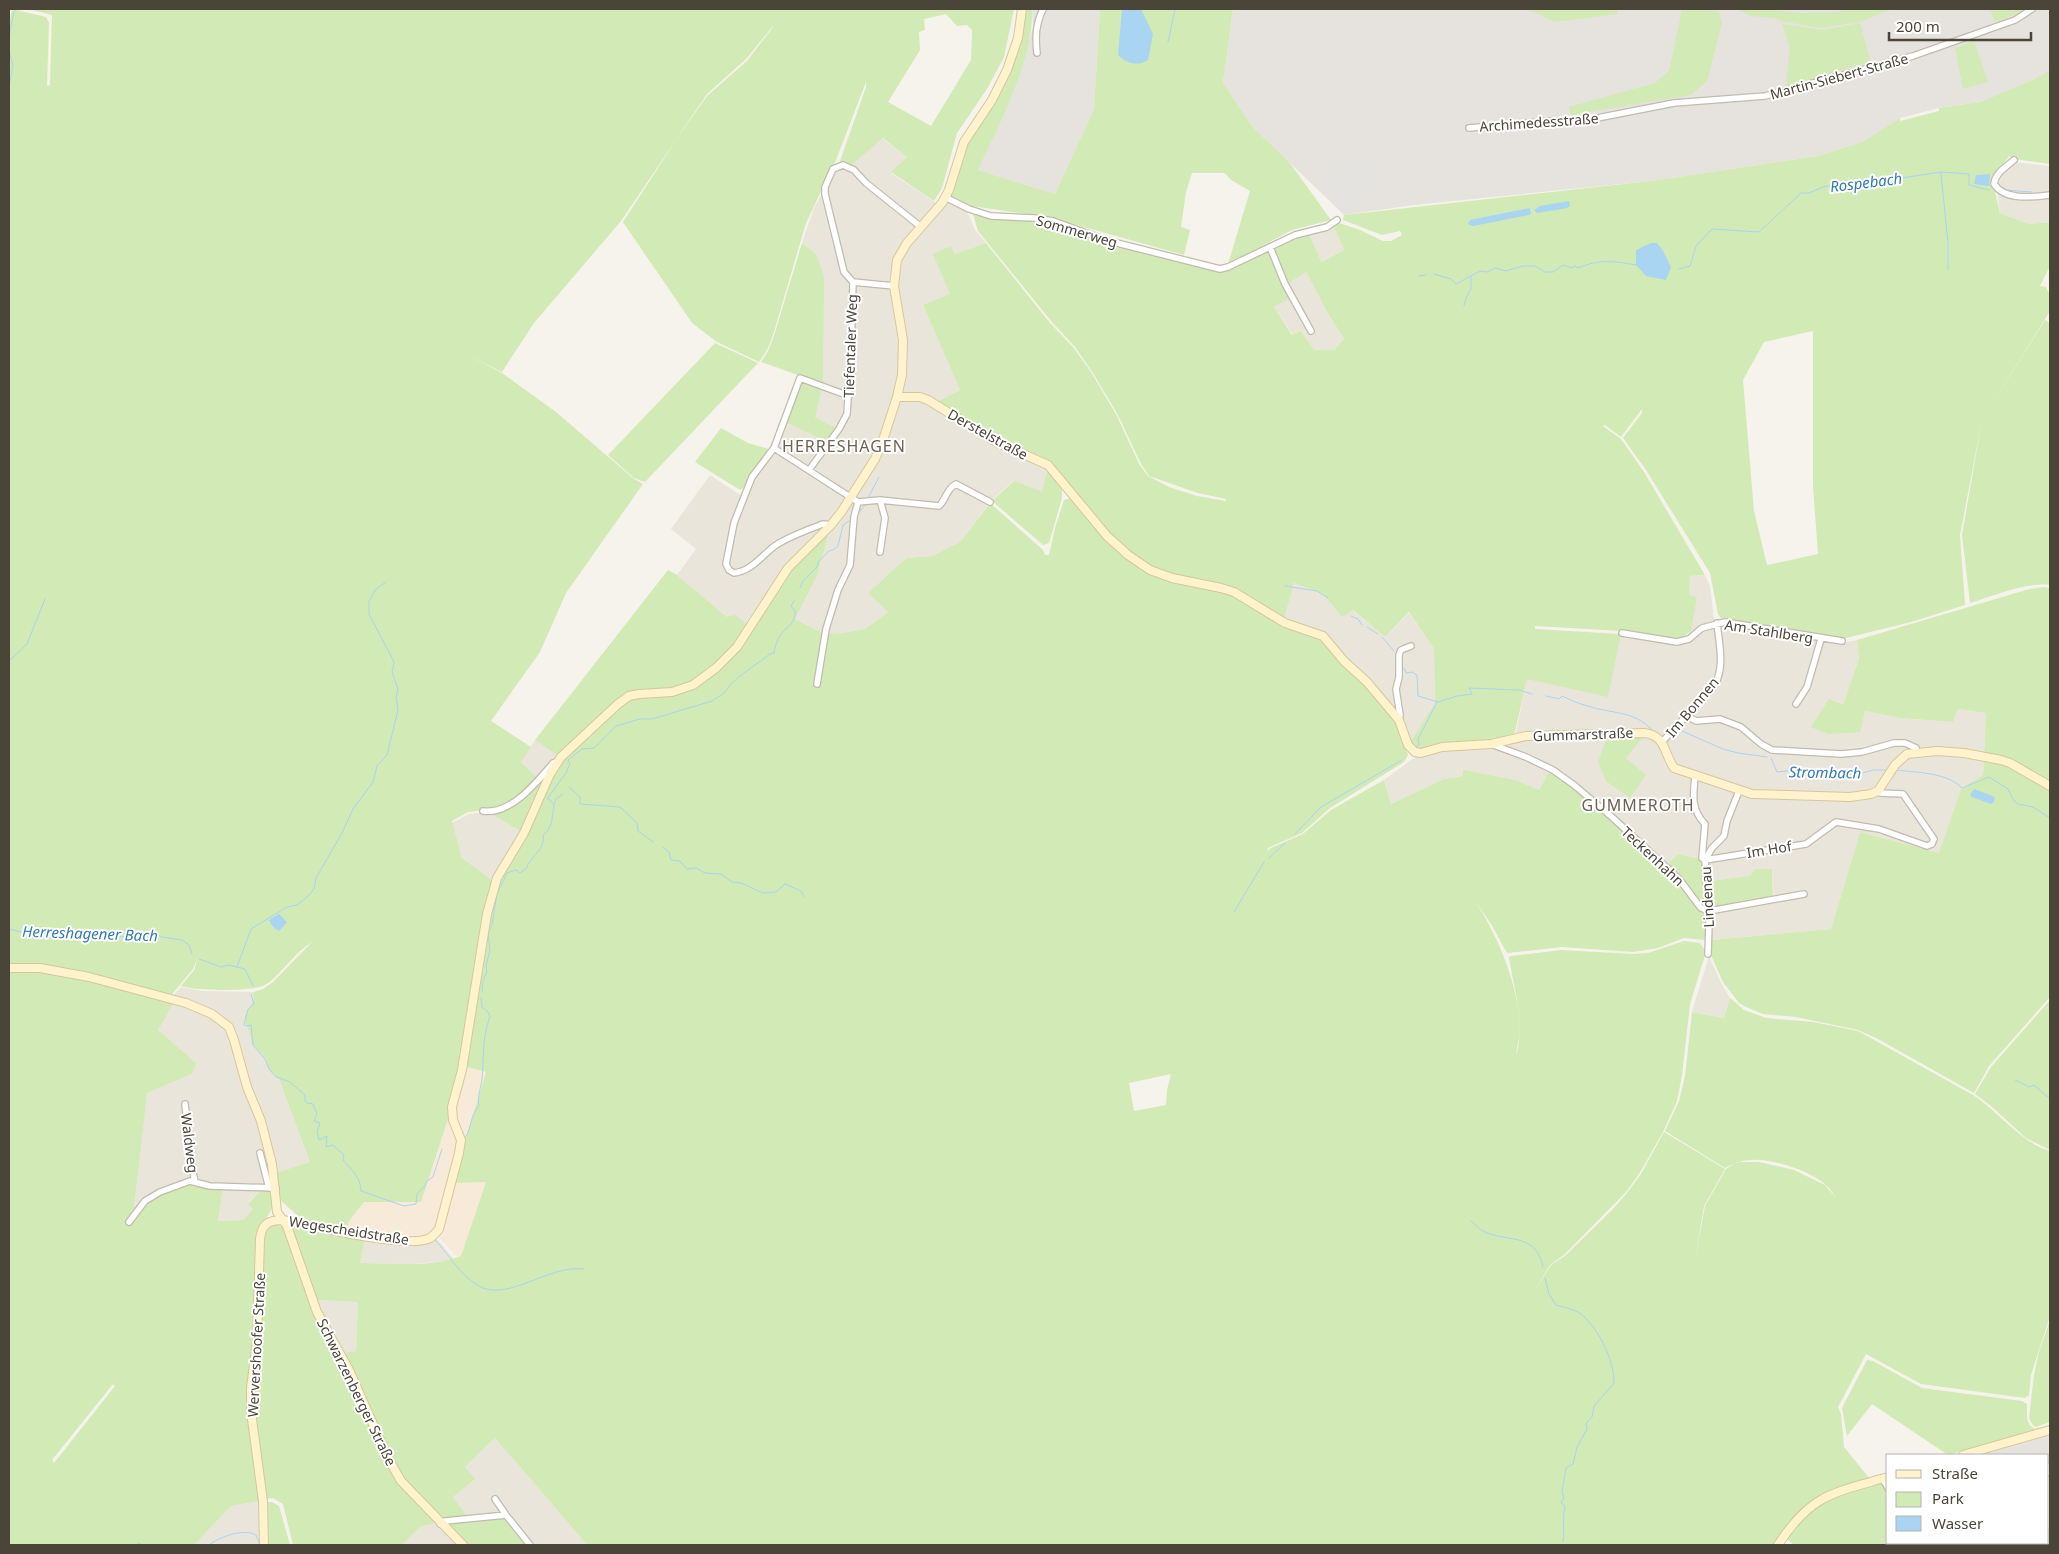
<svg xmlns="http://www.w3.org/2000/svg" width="2059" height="1554" font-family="'Noto Sans',sans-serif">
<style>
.residential{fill:#eae5da}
.commercial{fill:#f7ead8}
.industrial{fill:#e6e2dd}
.green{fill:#d2eab5;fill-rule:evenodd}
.parking{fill:#e5e3e0}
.water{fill:#a9d4f2}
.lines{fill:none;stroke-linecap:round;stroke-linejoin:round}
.stream{stroke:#a9d4f2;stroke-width:1}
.street-casing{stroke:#c2bbae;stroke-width:8}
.secondary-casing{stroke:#d6c79b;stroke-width:10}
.street{stroke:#fff;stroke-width:5.5}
.secondary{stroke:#fff3cd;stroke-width:8}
.labels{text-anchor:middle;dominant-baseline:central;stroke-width:4;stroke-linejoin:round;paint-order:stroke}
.street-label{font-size:14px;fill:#4b4439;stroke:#fff}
.water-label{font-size:15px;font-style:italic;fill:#2e7ab2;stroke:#fff}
.quarter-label{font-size:16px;letter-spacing:1px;fill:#6e6250;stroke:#fff}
</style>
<rect width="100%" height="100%" fill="#f6f3ec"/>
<!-- residential -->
<path class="residential" d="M882,138L907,157L891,173L942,207L946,202L966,209L975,230L986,243L955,254L951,246L950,295L923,305L960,390L932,405L948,418L997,445L1048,468L1042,493L1013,481L990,502L960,542L932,556L906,558L869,592L888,612L865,629L835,634L821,632L795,619L817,576L830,531L822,527L786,563L748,625L727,617L677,575L696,549L671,529L710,475L745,498L754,479L777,452L787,423L827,442L836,429L815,417L816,254L802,243L814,208L833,174L841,169H846Z
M2014,162L2050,166V222L2029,224L2000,213L1996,179Z
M1333,225L1344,250L1320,262L1309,234Z
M1306,272L1327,312L1344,339L1334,350H1313L1301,331L1293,335L1274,307L1293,296L1288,284Z
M1705,575L1710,586L1715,627L1726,626L1826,642L1842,643L1857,640L1859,657L1843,706L1812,726L1865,711L1900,718L1952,722L1958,709L1986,713L1983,775L1961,790L1939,853L1860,832L1831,929L1711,940V914L1774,902L1772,869L1750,876L1709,881L1708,864L1697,858L1678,854L1668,864L1550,770L1539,790L1516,780L1463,771V776L1444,779L1391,804L1384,780L1415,757L1440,751L1466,748H1489L1514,742L1527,679L1621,634L1687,642L1697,597L1689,596L1690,576Z
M1294,583L1323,594L1342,617L1352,610L1385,637L1409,613L1434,649L1435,705L1410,742L1334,643L1325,634L1284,620Z
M535,740L558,756L538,778L521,762Z
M488,812L522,832L495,882L462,858L452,823L469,814Z
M1709,956L1721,983L1730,998L1724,1018L1692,1012Z
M181,987L203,991L253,992L254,998L244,1017L253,1045L267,1058L273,1074L279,1079L310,1162L275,1173L272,1183L257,1187L210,1184L202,1182L197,1177L143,1201L136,1208L134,1206L138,1155L147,1093L192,1074L158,1030L171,998Z
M223,1189L261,1190L248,1203L253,1209L243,1220L218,1221Z
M365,1238H436L454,1259L447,1261L412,1264L360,1263Z
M316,1300L358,1302L356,1351L343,1354Z
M495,1438L587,1545H533L506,1512L467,1516L453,1497L474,1479L465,1467Z
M259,1501L261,1545H194L231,1506Z
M435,1523L458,1545H402L420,1527Z"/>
<!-- commercial -->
<path class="commercial" d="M464,1066L486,1072L462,1152L463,1139L456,1111Z
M449,1116L459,1140L437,1227L432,1233L426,1237L415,1239L347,1228L349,1221L364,1202H421Z
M486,1182L461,1256L457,1257L438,1236L442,1228L455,1183Z"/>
<!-- industrial -->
<path class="industrial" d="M1032,9H1100L1094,109L1055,194L978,170L1014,90L1033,27Z
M1233,9H2050V70L2032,80L1980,102L1939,108L1900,118L1862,142L1818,156L1651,181L1414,205L1344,215L1251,125L1223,83Z
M2050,1432V1462L2048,1463V1455H1971Z"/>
<!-- green -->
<path class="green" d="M12,9L46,17L49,23L47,86L50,85L52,15L28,9H1014L1004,57L987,89L957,133L942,188L934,201L891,172L907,157L883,138L850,166L840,161L866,87V82L836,160L806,223L773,335L767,350L759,362L717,342L692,323L623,222L676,140L707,96L747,61L773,27V26L746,59L707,94L621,221L534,323L502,372L469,356L502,373L556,412L634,479L643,484L566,593L540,652L491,721L531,747L521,762L538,778L547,774L522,832L484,810L468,812L452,821L462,858L495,882L465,1048L449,1116L421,1202H364L349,1221L347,1228L329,1224L303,1220L281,1201L275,1173L310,1162L279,1079L269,1070L266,1058L253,1045L244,1017L254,998L253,992L263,989L273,982L312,942C296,952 286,967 272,980C269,983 263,986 259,987C243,991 197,991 181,986L194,970L198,957L193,969L169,998L90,976L9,967V23ZM946,14L957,26L967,25L972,30L971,60L931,126L888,102L920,50L919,32L925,30L924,19Z
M1025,9H1032C1034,59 999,124 978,170L1055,194L1094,109L1100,9H1233L1223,83L1251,125L1290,163L1331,220L1292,230L1228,264L1250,191L1231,180L1225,173H1192L1186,192L1181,227L1190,230L1184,255L1048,217L971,206L950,196L968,141L996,100L1016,57Z
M1527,9H1617V14L1555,22Z
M1682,9L1718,11L1722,23L1707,81L1691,95L1571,115L1569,107L1655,83L1669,71Z
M1738,9H1763L1799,13L1836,12L1850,9H1892L1859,22L1821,28L1781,21L1776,18L1750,16Z
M1990,9H2025L2019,13L1995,22Z
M1860,23L1871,62L1786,86L1790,48L1782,24L1823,30Z
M1974,41L1988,82L1963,89L1955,48Z
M2050,70V164L2014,159L2009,156C2005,164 1995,171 1993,178C1992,182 1999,206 2000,213L2029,224L2050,222V266L2040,286L2046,287L2050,295V311L1982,420L1960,535L1965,605L1911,622L1842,639L1722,620L1718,614L1710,573L1646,470L1623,438L1642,413V409L1621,437L1605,425L1603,426L1621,439L1644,472L1705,575L1690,576L1689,595L1697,597L1691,631L1679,640L1622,631L1535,626V629L1621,634L1608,697L1527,679L1514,736L1486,742L1421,751L1414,749L1410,742L1435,704L1434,649L1409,612L1385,637L1353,610L1342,617L1323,594L1294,583L1284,620L1234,591L1168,575L1149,567L1129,554L1109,534L1049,464L994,438L937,402L960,390L923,305L950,294L933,254L951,246L955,254L986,243L1050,323L1073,347L1091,372L1117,416L1139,464L1148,476L1169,487L1197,496L1226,501V499L1198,493L1149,476L1141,464L1118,415L1093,373L1075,347L1051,321L978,231L972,211L1043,221L1169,255L1202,268L1226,271L1269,251L1290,298L1274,307L1292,335L1301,331L1314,350H1334L1344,339L1327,312L1306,272L1288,284L1273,249L1297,236L1309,234L1321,262L1344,250L1333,225L1339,223L1360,230L1383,241H1391L1402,235L1400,231L1382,235L1343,220L1344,215L1651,181L1818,156L1862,142L1900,118V121L1939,111V108L1980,102L2032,80ZM1813,331V486L1818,554L1767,565L1754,511L1743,380L1764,342Z
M802,243L816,254L824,277L823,384L761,362L768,351L774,336Z
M2045,320L2050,323V585C2024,582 1995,596 1970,603L1962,535L1982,420Z
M715,343L758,363L645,482L634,478L608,455Z
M802,381L822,388L815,417L837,429L827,442L787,423Z
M721,428L748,443L772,450L750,476L745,487L740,490L695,462Z
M1048,468L1062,489V498L1049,543L1043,545L992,501L1014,481L1042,492Z
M1071,498L1151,574L1219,589L1280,622L1315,635L1366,684L1399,726L1408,755L1404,762L1330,808L1302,833L1268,848L1267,852L1269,849L1303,834L1331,810L1384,780L1391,804L1444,779L1463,776V770L1516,780L1539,790L1550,770C1577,789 1601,810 1625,832C1651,855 1682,879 1699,910L1707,913L1706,940L1684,938L1658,948L1633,952L1562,947L1507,953L1491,924L1475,901C1499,938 1519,986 1520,1030C1520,1039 1516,1048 1516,1056C1526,1023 1514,991 1509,957L1511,956L1561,950L1633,954L1648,953L1684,941L1700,943L1706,952L1690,1004L1682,1075L1677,1101L1663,1132L1639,1174L1626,1192L1565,1254L1550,1265L1534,1292L1551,1265L1566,1255L1612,1210L1627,1193L1641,1174L1664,1132L1725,1169L1704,1206L1695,1260L1705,1206L1726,1169L1737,1162H1759L1794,1170L1825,1185L1836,1198C1833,1194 1831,1189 1827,1186C1814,1173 1777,1160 1759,1160C1746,1159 1736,1162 1725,1168L1665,1131L1679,1101L1685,1076L1692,1012L1724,1018L1730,998L1744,1010L1766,1018L1813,1022L1858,1031L1973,1095C1999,1112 2021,1143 2050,1151V1316L2031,1375L2029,1395L2025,1398L1921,1384L1866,1354L1838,1407L1841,1414L1844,1447L1874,1484L1881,1482L1888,1494V1543H2048V1528H2050V1545H1794L1787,1539L1782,1545H587L495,1438L465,1467L475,1479L453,1497L467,1516L439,1520L435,1523L420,1527L402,1545H293L283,1504L273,1498L266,1499L253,1421L262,1237L270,1224L276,1223L283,1228L307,1293L338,1354L356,1351L358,1302L316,1300L291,1233L292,1228L296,1226L345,1238H365L360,1263C393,1263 430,1268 461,1256L486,1182L455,1183L462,1152L486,1072L464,1066L489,912L496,883L527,835L536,816L545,790L560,761L625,702L634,698L672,694L719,669L790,571L830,530L817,576L795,619L821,632L835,634L865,629L888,612L868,593L906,558L932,556L960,542L990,503L1043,550L1045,555H1049L1055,528L1064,500ZM1171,1074L1167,1090L1166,1105L1134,1111L1129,1083Z
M668,570L677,575L727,617L735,615L748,625L735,644L716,664L691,682L672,688L629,694L558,756L535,740Z
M2043,587L2050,588V783L1984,755L1986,713L1958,709L1953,722L1900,718L1865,711L1860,732L1828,734L1811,727L1829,699L1843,705L1859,658L1857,640L2026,590Z
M1643,737L1626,758L1646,775L1630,798L1606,781L1598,762L1607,738Z
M1984,759L2006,764L2050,790V997L1989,1066L1974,1093L1878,1039L1858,1030L1796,1017L1763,1014L1746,1007L1739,1003L1723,982L1710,953L1711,940L1831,929L1860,832L1939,853L1961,789L1983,775Z
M1678,854L1697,858L1702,861L1706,905L1704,907L1702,906L1693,891L1668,864Z
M1755,869H1772L1773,897L1711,909L1709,881L1750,876Z
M9,969H40L89,979L174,1002L158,1030L196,1063L192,1074L147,1093L134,1206L139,1210C150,1197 174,1183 192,1184C201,1185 212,1188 223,1189L218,1221L243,1220L253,1209L248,1204L261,1190L269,1191L273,1194C275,1207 270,1213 262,1224L255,1341L248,1389V1420L259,1501L231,1506L194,1545H9ZM113,1384L115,1386L54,1463L52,1460Z
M2050,1000V1150L2026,1138L1991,1106L1975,1094L1991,1067Z
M2050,1320V1422L2036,1427L2032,1424L2029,1418L2034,1375L2039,1352Z
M1867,1360L1873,1361L1922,1388L2022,1401L2027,1404C2027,1414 2025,1424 2035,1429L2050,1425V1427L1948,1455L1872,1404L1847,1436L1842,1408Z
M265,1502H272L279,1506L290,1545H266Z
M505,1518L527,1545H467L445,1523Z"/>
<!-- parking -->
<path class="parking" d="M1376,154L1389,200L1344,212L1325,191L1310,167Z"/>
<!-- water -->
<path class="water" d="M1122,9H1141L1153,34L1148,60C1138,67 1126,63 1118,55Z
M1990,174L1989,186L1974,184L1976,175Z
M1569,201L1570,206L1567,208L1537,213L1534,210L1540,206Z
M1530,208L1531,214L1529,215L1473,226L1468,224L1470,220Z
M1651,243H1657L1663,251L1671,267L1666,280L1646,276L1636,265V250Z
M1974,789L1993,796L1995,798L1994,802L1991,804L1972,797L1970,795Z
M279,914L287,922L279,931L273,927L269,920Z"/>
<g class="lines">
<!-- stream -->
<path class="stream" d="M1168,42L1175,9
M9,47L10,31L14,12
M9,50L13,66L9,86
M1941,173L1948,243V270
M2005,190L2032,192
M1679,269L1690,266L1696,246L1712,229L1759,232L1801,193H1809L1823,187L1861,180H1888L1941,172L1969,174V185L1989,190
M1434,274L1451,279L1456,284L1480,271L1488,272L1495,268L1506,271L1523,266H1535L1545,272H1553L1563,265L1571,268L1575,266L1578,268C1599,259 1614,261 1636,265
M1419,276L1426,275
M1464,306L1466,298L1471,289V276
M868,498L879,477
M857,515L865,505
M1285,586L1317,591L1328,598
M800,588L803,581L817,567L818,562L829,551L833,550L838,546L843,525L851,520
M1351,616L1358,619L1362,625
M1367,627L1378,634
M1382,637L1394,651
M9,661L27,644L45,599
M1404,668L1406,673L1412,672L1417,675L1418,696L1438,702L1457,696L1472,694L1469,688L1519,690L1532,694
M1546,696L1559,699L1562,696C1571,700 1579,704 1588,706C1611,714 1634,710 1652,730
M1676,732L1680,730L1723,749L1738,753L1767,757
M1414,748L1419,745L1418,739L1437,702
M1771,758L1777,772L1806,769L1818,774L1854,775L1874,770H1889
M1897,770C1918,773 1946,772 1962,788L1989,777L2008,789L2014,801L2018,804L2033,807L2050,818
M569,787L580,797V804L620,807L637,823L638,831L653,842
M554,804L556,799L563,794
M1295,834L1321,807L1402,760
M663,847L669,852L671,860L680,861L687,869L696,868L705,873L721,874L732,882L741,883L763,893L776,892L785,884L801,891L804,897
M1269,858L1285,843
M1234,912L1264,862
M9,929L21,932L34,930L119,937L156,934L162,937L182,940L189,945L192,954
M199,959L221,967L229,965L245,969L253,986
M237,967L251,929L287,907L297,905L307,897L314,889L316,878L342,833L353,809L373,782L377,766L387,755L398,710L396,697L398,689L392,672L394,662L369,614V601L376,589L386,582
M482,992L483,981L487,971L486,966L490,950L488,933L492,925L497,894L507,873L516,870L520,873L526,869C530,856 546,850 543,835C553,828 552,816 554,805L549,799H547L566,773L570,763L568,760L582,749L594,748L616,726L640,719H652L712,701L724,693L730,685L740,676L770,654L774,653C775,647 777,639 781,634C788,626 796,623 795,611L791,606L794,601
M251,994L254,1004L248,1009L244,1025L246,1026L251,1025L253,1045L265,1059L269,1069L276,1077L290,1082L305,1095V1101L307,1103L313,1104L317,1114L314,1121L320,1123L317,1132L319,1140L327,1136L326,1147L333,1145L344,1155L343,1160C351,1169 361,1178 361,1191L404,1206L416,1204L417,1194L425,1186L427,1181L433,1177L442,1149
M2015,1080L2029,1087L2034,1085L2050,1099
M465,1138C472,1128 470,1115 479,1106C477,1096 481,1088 482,1079C484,1058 482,1037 490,1017L488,1012L482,1007L481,998
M1471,1221C1476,1225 1481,1231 1487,1233C1513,1242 1536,1234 1543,1267
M435,1240C449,1254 459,1274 477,1285C507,1304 548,1264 584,1269
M1545,1278L1549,1294L1556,1305C1563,1307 1572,1309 1578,1312C1597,1324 1615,1362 1614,1383L1594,1406L1592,1417L1586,1423L1587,1429L1577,1447L1573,1464L1566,1468L1562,1492L1564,1498L1561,1502L1565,1507C1562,1518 1565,1530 1563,1542
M138,1543L143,1545
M209,1545C219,1537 243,1528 256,1535L260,1545"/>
<!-- street casing -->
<g class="street-casing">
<path id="street" d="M1037,53C1035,36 1036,24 1043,9
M1469,128L1550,121H1582L1674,103L1765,96L1913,56L2015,20L2032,9
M2014,160C2006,167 1995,173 1994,184C2005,201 2033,197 2050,195
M945,197L969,209L991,216L1034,218L1053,221L1109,241L1220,269L1228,267L1295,235L1327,227L1337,220
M1270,247L1285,284L1311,331
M853,282L844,272L825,194V187L833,169L843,165L854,170L866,183L921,227
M774,448L858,502L880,500L939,506C946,500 946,489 956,484L990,502
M809,470L839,429L847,414L851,351L853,282L894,286
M880,500L885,518L880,552
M831,525L823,524C807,530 790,536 776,545C762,555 752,571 734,573L729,570L726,564L734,523L752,477L774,448L800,378L849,396
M1622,633L1677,642L1689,639L1702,628L1725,622L1842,641
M817,684L826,629L838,590L850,565L854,517L858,502
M1796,704L1807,687L1821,639
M1687,716L1696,721L1720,719L1741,727L1761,744L1772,750L1841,754L1862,752L1894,743H1905L1916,748L1917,752
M1399,720L1400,715L1396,689L1399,677V655L1401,650L1411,646
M1662,742L1715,685C1725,665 1719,644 1717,623
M1491,744L1526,757L1553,770L1574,785L1613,818L1679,879L1701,908L1709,911L1804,894
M1695,777C1693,795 1691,810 1705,824L1702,858L1705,860L1806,844L1836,822L1879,829L1927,846L1932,844L1934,839L1903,794L1880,793L1878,791
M483,811C511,815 537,782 553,763L556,762
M1708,954L1709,923L1705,860L1712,848L1724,836L1727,821L1739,791
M185,1104L193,1172L195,1182
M260,1153L269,1188
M129,1222L145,1201L160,1192L190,1181L210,1186L276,1188
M2048,1473L2049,1466
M1883,1479L1888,1488
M495,1499L506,1515
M440,1524L445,1521L506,1515L530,1545"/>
</g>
<!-- secondary casing -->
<g class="secondary-casing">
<path id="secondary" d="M897,397H920L928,400L998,443L1048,465L1107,536L1128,555L1150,570L1172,578L1221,588L1234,592L1285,623L1323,636L1344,661L1367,682L1399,720L1408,745L1415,752L1421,753L1442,747L1491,744L1526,736L1644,733C1666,735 1664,754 1674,768L1752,794L1850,797L1871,794L1878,791L1895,765L1907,754L1937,751L1964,753L2001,760L2010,763L2050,786
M9,968H40L89,977L186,1003L212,1014L229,1027L234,1040L247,1087L261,1121L272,1164L277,1212L287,1226L317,1312L350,1372L388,1458L401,1481L463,1545
M1963,1455L2050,1430
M264,1545L263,1501L251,1412V1388L257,1341L260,1239C262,1224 268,1220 283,1220C313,1226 402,1248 428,1239C433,1237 436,1233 439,1229L459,1153L461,1140L453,1120L452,1107L462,1070L487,914L497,878L524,833L550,774L561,757L618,704L629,696L639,694L672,692L693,685L716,668L737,647L788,568L831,525L842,511L875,459L881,446L897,397L902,375L903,340L894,286L897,260L907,243L942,203L949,190L964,142L992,100L1007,70L1018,38L1022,9
M1778,1545C1811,1494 1833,1493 1888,1477"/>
</g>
<!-- street -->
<use href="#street" class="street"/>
<!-- secondary -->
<use href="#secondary" class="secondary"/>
</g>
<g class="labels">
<!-- street labels -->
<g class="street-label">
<text transform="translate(1839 76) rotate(-15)">Martin-Siebert-Straße</text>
<text transform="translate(1539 122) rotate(-4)">Archimedesstraße</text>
<text transform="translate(1077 231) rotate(16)">Sommerweg</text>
<text transform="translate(850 346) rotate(-88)">Tiefentaler Weg</text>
<text transform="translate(988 434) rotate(29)">Derstelstraße</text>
<text transform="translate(1769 631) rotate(9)">Am Stahlberg</text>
<text transform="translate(1692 707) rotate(-50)">Im Bonnen</text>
<text transform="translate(1583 734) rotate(-2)">Gummarstraße</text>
<text transform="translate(1769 849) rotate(-9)">Im Hof</text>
<text transform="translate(1653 856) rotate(43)">Teckenhahn</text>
<text transform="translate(1707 897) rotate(-93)">Lindenau</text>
<text transform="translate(190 1143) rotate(83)">Waldweg</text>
<text transform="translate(349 1230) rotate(9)">Wegescheidstraße</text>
<text transform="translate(256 1345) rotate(-87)">Wervershoofer Straße</text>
<text transform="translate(357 1392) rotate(64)">Schwarzenberger Straße</text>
</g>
<!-- water labels -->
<g class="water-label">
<text transform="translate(1866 182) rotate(-7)">Rospebach</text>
<text transform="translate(1825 772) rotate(1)">Strombach</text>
<text transform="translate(90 933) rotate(2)">Herreshagener Bach</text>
</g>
<!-- quarter labels -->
<g class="quarter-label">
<text x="844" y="446">HERRESHAGEN</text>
<text x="1638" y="805">GUMMEROTH</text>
</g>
</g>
<!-- border -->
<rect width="2059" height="1554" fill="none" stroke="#4b4439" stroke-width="20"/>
<!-- legend -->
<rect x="1886" y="1454" width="162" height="90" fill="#ffffff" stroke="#b7b4b0"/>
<rect x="1896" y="1470" width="25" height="8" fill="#fff3cd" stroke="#b7b4b0"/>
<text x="1932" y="1479" font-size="15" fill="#4b4439">Straße</text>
<rect x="1896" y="1492" width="25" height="15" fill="#d2eab5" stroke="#b7b4b0"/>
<text x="1932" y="1504" font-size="15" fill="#4b4439">Park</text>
<rect x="1896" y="1516" width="25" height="15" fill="#a9d4f2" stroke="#b7b4b0"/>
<text x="1932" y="1529" font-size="15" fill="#4b4439">Wasser</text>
<!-- scale -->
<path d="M1889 32v8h142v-8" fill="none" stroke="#4b4439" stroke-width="2.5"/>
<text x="1896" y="32" font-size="15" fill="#4b4439" stroke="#ffffff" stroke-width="4" paint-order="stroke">200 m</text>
</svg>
